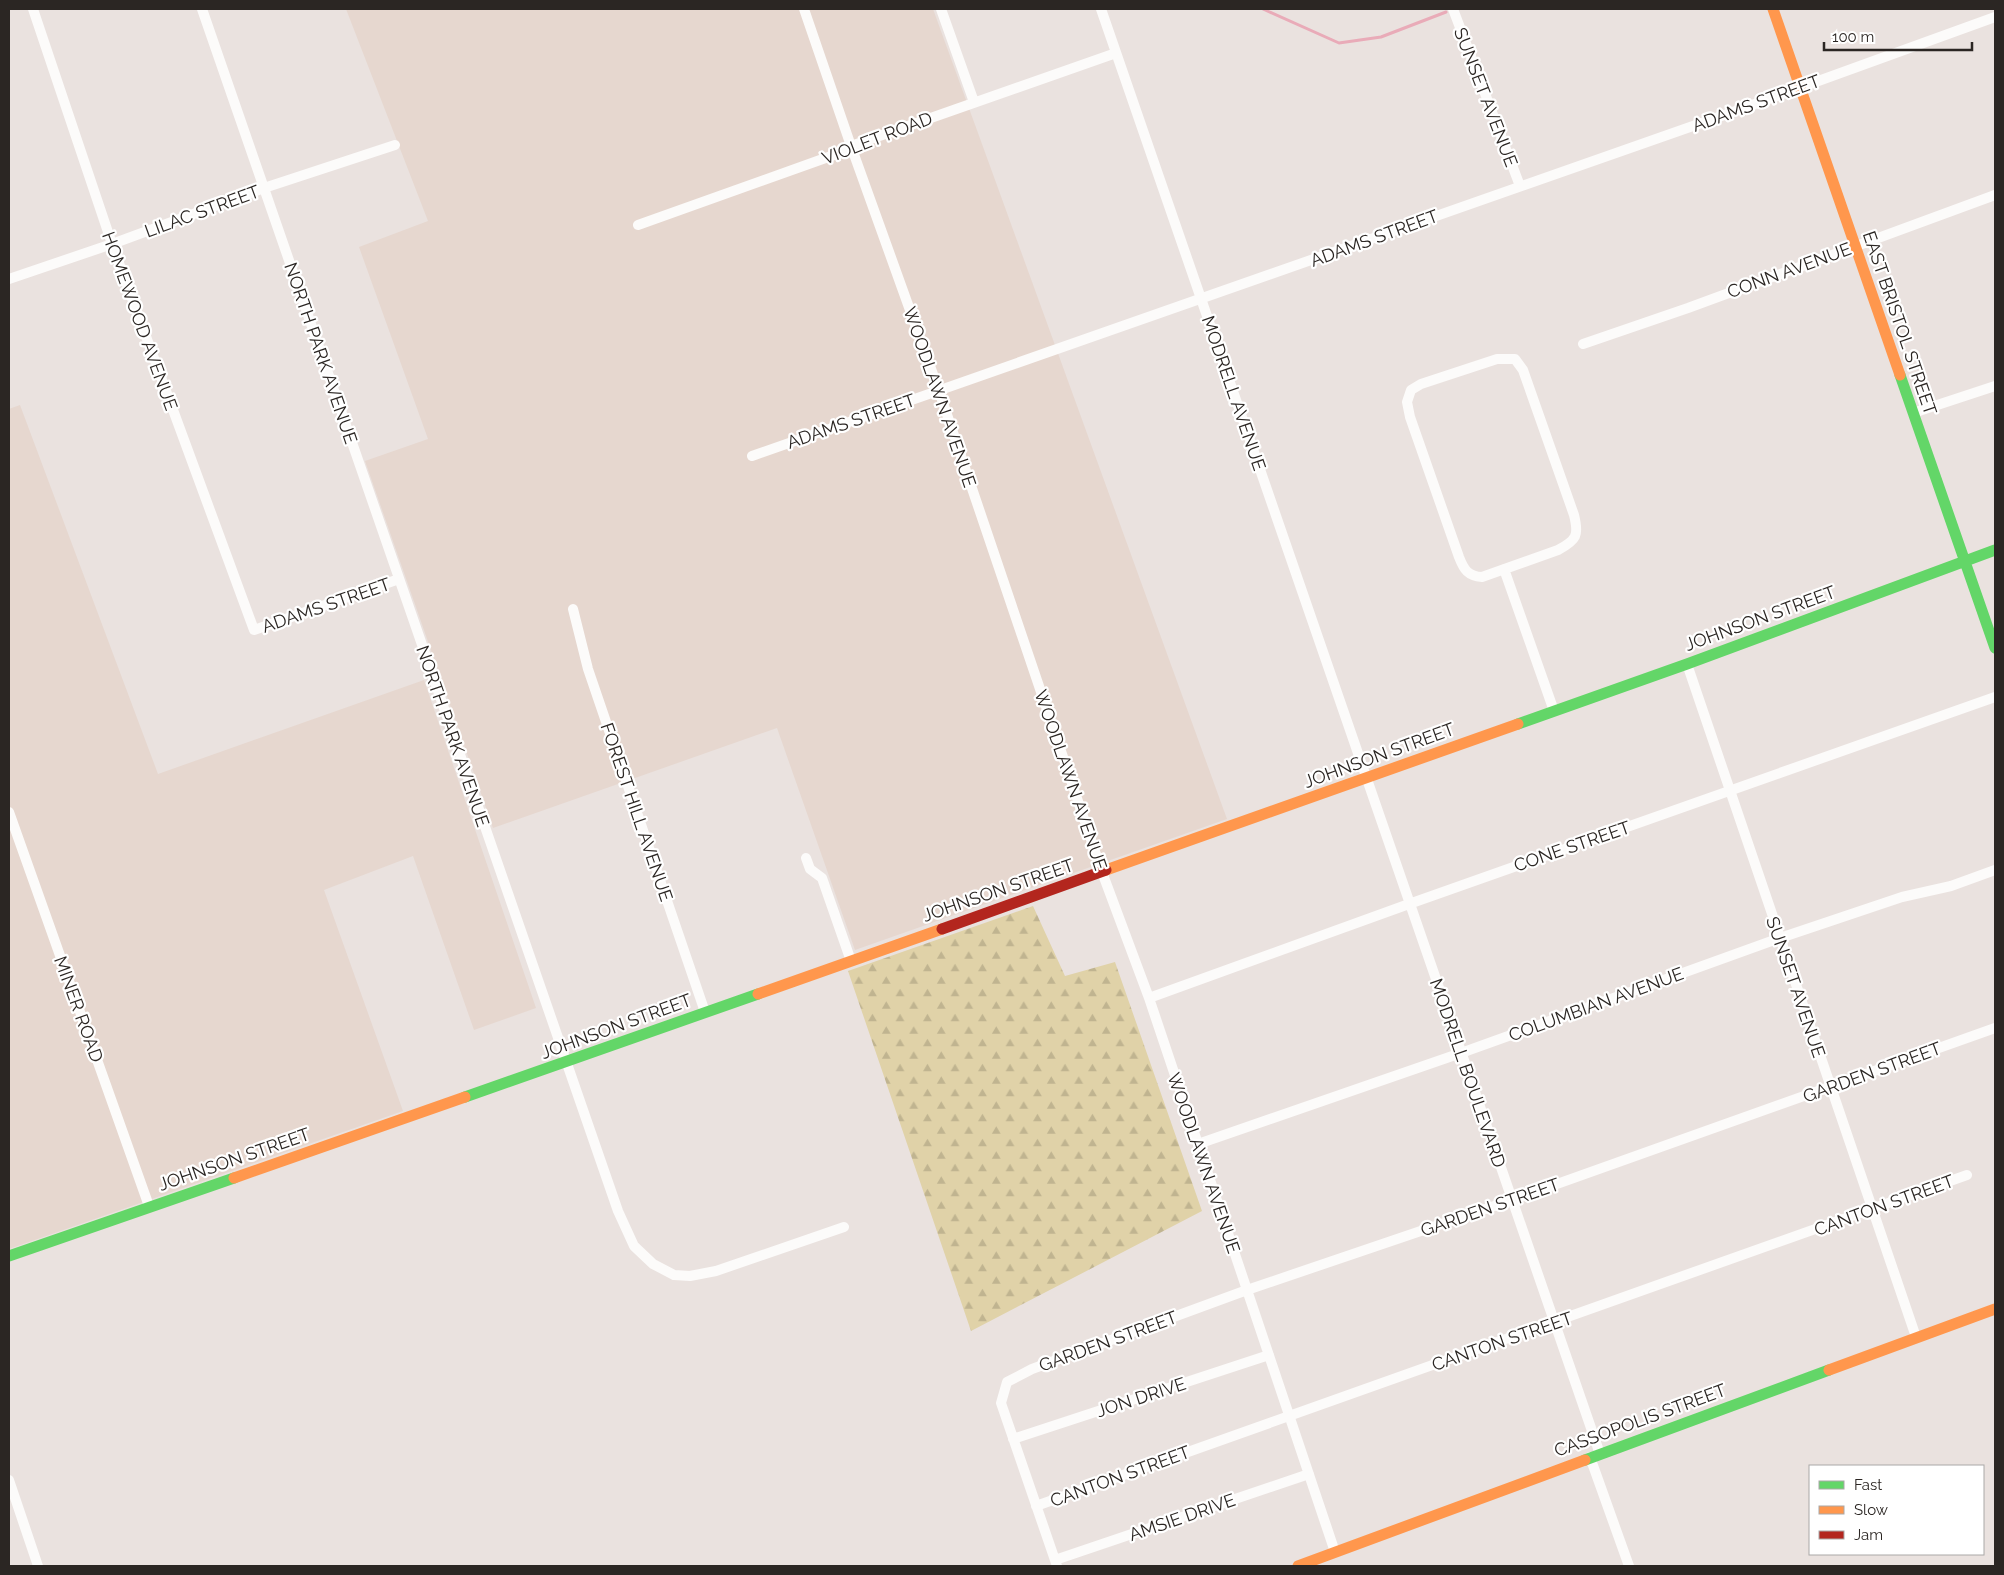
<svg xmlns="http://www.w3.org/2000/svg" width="2004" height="1575" font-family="Raleway,sans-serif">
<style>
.built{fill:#e6d7cf}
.forest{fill:url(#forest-firs)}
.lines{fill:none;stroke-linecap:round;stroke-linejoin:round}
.stream{stroke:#e9abb8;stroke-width:3}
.street{stroke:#fcfbfa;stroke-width:10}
.fast{stroke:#63d668;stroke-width:11}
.slow{stroke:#ff974d;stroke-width:11}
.jam{stroke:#b3261e;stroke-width:11}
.labels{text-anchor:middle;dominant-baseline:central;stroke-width:4.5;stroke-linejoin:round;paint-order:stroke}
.street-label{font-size:18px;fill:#2b2623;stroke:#fff}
</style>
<defs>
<pattern id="forest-firs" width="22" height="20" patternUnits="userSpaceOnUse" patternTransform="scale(1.25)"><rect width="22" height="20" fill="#e0d2a8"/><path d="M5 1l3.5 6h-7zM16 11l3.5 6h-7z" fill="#c0b490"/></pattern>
</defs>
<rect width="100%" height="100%" fill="#eae2df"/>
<!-- built -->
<path class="built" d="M346,9H933L1227,819L855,950L777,728L493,828L365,461L428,439L359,247L428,221Z
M20,405L158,774L424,680L536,1008L474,1030L413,856L324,890L403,1111L9,1249V409Z"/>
<!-- forest -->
<path class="forest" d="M1033,906L1065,976L1115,962L1202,1211L971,1331L848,971Z"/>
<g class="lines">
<!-- stream -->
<path class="stream" d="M1263,9L1339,43L1381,37L1446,12"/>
<!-- street -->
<path class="street" d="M33,9L112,244L254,630L399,579
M202,9L618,1211L634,1246L653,1264L674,1275L690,1276L716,1271L844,1227
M804,9L851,146L939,391L1102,872L1149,998L1335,1552
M941,9L974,102
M1101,9L1600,1454
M1453,9L1520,186
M638,225L834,155L851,146L1116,53
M9,279L112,244L264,188L395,145
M1583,344L1688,308L1995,195
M1497,359H1515L1523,370L1574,515C1579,535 1577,540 1558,550L1482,577C1468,576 1464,570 1459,557L1410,417L1407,402L1411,390L1421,384Z
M1913,413L1995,386
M752,456L1730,113L1995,17
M1504,569L1554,711
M573,609L588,669L705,1012
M1687,664L1916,1337
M9,812L149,1206
M806,858L810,869L822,878L851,961
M1149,998L1409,904L1995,697
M1198,1144L1461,1053L1780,938L1902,897L1951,886L1995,870
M1013,1439L1269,1355
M1590,1457L1629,1566
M9,1480L38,1566
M1036,1506L1967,1175
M1055,1560L1309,1474
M1057,1566L1001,1403L1007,1382L1032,1369L1247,1290L1512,1200L1995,1028"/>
<!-- fast -->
<path class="fast" d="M1900,375L1995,648
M1518,724L1687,664L1995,550
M465,1097L758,994
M9,1256L234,1178
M1585,1460L1829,1370"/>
<!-- slow -->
<path class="slow" d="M1773,9L1900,375
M1106,870L1518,724
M758,994L942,929
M234,1178L465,1097
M1829,1370L1995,1309
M1298,1566L1585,1460"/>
<!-- jam -->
<path class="jam" d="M942,929L1106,870"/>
</g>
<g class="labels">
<!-- street labels -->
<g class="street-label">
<text transform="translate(1486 97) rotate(69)">SUNSET AVENUE</text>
<text transform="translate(1756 103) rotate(-20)">ADAMS STREET</text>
<text transform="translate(877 138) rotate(-21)">VIOLET ROAD</text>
<text transform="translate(202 211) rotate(-20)">LILAC STREET</text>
<text transform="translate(1374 238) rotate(-20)">ADAMS STREET</text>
<text transform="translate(1789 270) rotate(-20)">CONN AVENUE</text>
<text transform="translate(140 321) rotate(70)">HOMEWOOD AVENUE</text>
<text transform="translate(1900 323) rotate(71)">EAST BRISTOL STREET</text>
<text transform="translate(321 353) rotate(71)">NORTH PARK AVENUE</text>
<text transform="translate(1234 393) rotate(71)">MODRELL AVENUE</text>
<text transform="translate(940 397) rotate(71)">WOODLAWN AVENUE</text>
<text transform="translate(851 421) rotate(-19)">ADAMS STREET</text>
<text transform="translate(326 605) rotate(-19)">ADAMS STREET</text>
<text transform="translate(1760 618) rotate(-20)">JOHNSON STREET</text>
<text transform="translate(453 736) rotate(71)">NORTH PARK AVENUE</text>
<text transform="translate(1379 755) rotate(-20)">JOHNSON STREET</text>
<text transform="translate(1071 780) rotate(71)">WOODLAWN AVENUE</text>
<text transform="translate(637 812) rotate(71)">FOREST HILL AVENUE</text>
<text transform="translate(1572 846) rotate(-19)">CONE STREET</text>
<text transform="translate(998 890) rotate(-19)">JOHNSON STREET</text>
<text transform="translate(1796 987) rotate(71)">SUNSET AVENUE</text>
<text transform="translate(1596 1004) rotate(-20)">COLUMBIAN AVENUE</text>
<text transform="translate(79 1009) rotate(70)">MINER ROAD</text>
<text transform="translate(616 1026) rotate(-20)">JOHNSON STREET</text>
<text transform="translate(1872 1072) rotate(-20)">GARDEN STREET</text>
<text transform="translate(1468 1073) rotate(71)">MODRELL BOULEVARD</text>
<text transform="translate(234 1159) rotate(-19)">JOHNSON STREET</text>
<text transform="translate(1204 1163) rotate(71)">WOODLAWN AVENUE</text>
<text transform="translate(1884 1205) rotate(-20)">CANTON STREET</text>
<text transform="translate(1490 1207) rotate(-19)">GARDEN STREET</text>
<text transform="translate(1108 1341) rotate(-20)">GARDEN STREET</text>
<text transform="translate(1502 1341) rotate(-19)">CANTON STREET</text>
<text transform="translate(1141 1397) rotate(-18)">JON DRIVE</text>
<text transform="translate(1640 1420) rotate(-20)">CASSOPOLIS STREET</text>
<text transform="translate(1120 1476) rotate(-20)">CANTON STREET</text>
<text transform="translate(1182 1517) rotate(-19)">AMSIE DRIVE</text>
</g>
</g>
<!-- border -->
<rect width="2004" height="1575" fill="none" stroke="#2b2623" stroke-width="20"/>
<!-- legend -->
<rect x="1809" y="1465" width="175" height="90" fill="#ffffff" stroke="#aaa8a7"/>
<rect x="1819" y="1481" width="25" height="8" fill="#63d668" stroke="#aaa8a7"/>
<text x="1854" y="1490" font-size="15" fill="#2b2623">Fast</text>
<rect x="1819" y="1506" width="25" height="8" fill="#ff974d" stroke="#aaa8a7"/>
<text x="1854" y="1515" font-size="15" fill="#2b2623">Slow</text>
<rect x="1819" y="1531" width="25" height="8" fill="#b3261e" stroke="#aaa8a7"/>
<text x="1854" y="1540" font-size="15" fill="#2b2623">Jam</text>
<!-- scale -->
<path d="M1824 42v8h148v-8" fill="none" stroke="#2b2623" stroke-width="2.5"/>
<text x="1832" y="42" font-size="15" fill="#2b2623" stroke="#ffffff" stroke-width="4" paint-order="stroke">100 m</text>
</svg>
